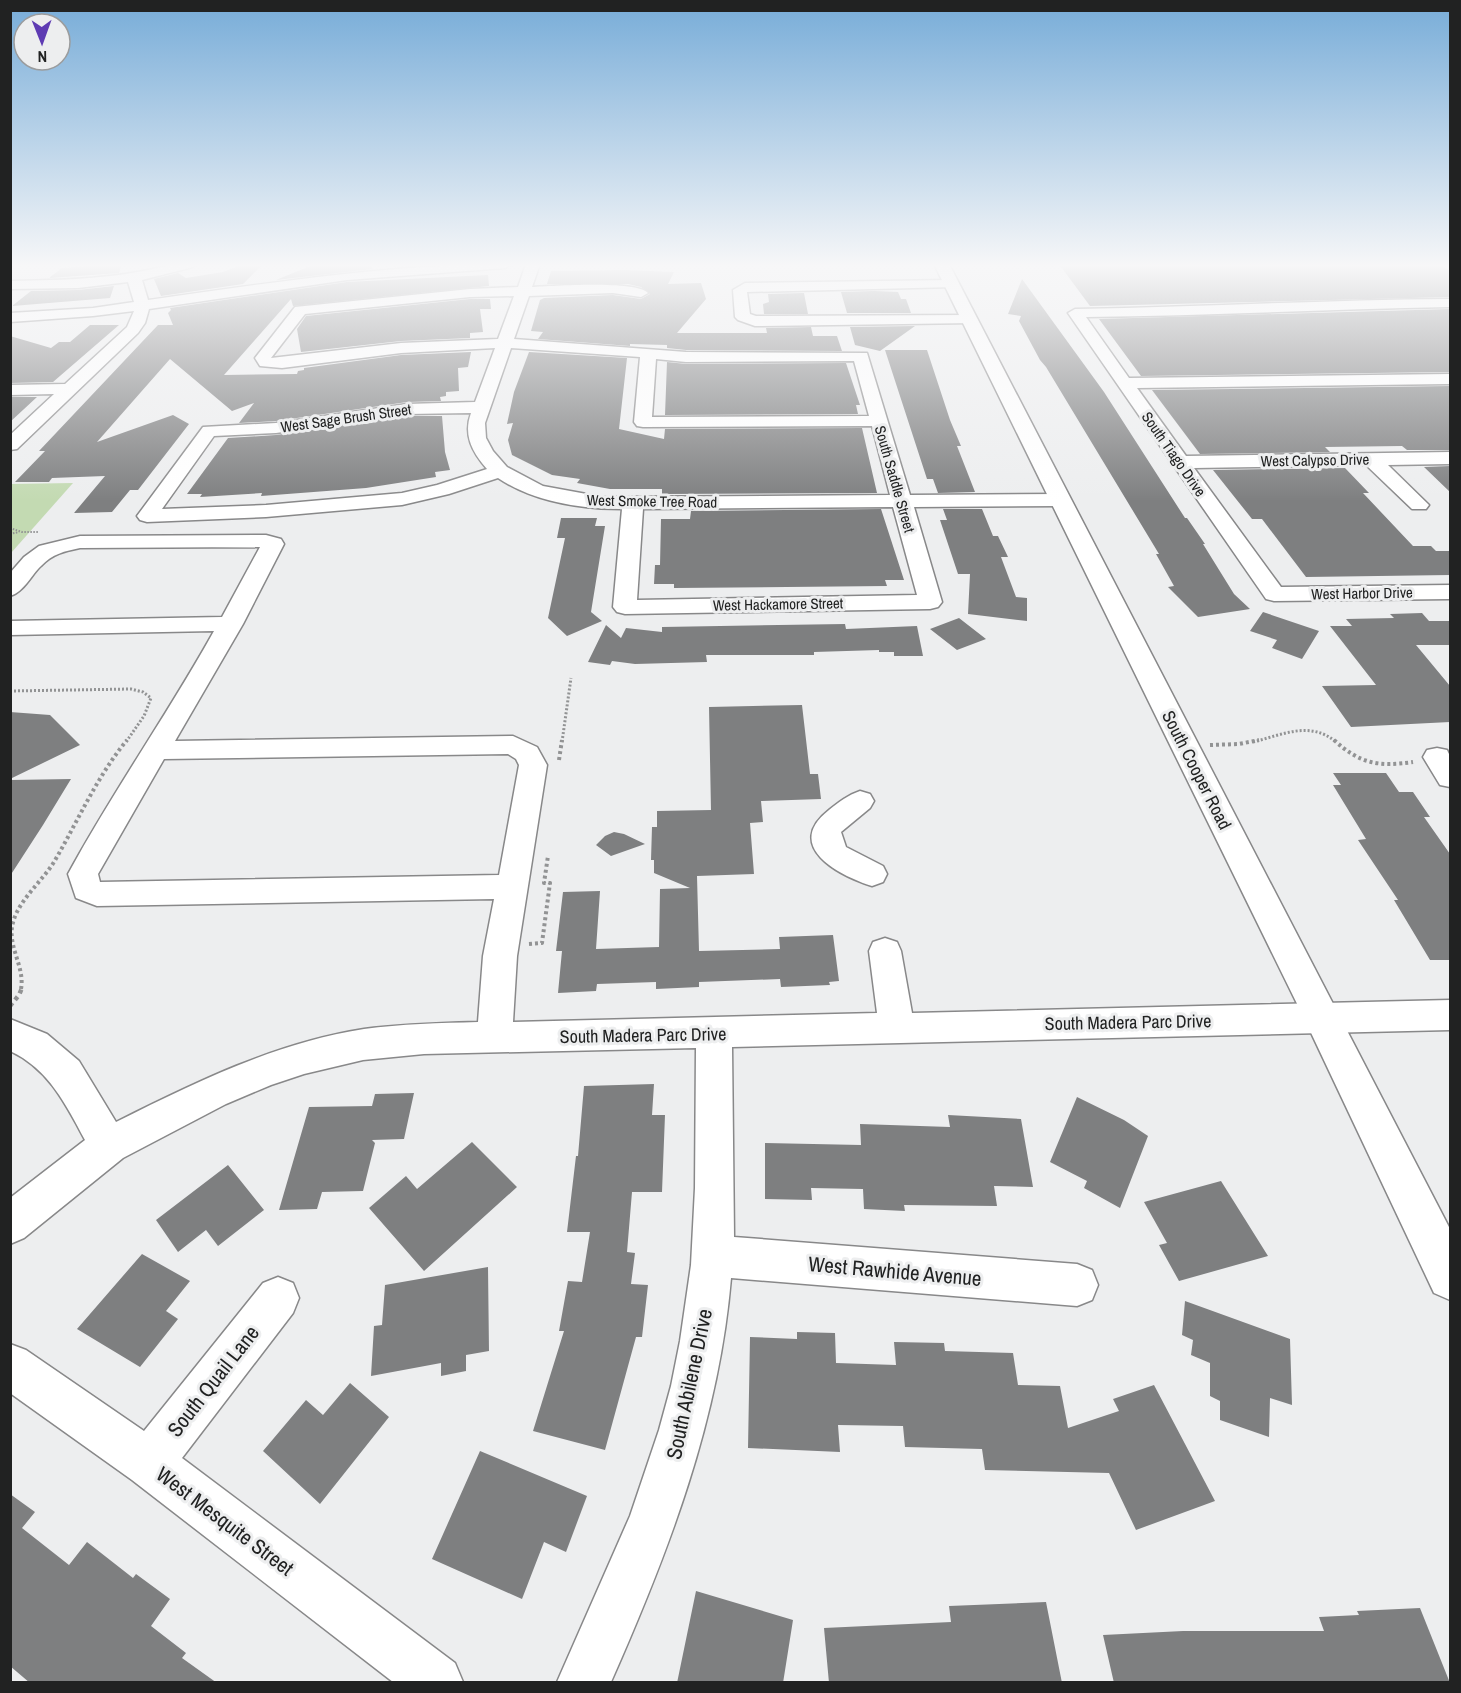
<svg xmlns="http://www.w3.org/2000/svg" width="1461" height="1693" font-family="'Archivo Narrow',sans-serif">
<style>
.green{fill:#c3dab2}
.building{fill:#7e7f80}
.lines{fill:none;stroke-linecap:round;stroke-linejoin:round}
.minor-casing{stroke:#888889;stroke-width:3}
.major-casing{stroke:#888889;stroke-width:3}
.path-far3{stroke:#929394;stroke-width:2;stroke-dasharray:1.5 1.5;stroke-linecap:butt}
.path-far2{stroke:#929394;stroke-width:3;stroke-dasharray:2 2;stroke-linecap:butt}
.path-far1{stroke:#929394;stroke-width:4;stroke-dasharray:3 3;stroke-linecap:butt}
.path{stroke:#929394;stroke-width:4.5;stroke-dasharray:4 4;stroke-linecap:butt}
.minor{fill:#fff;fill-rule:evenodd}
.major{fill:#fff;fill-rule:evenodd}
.labels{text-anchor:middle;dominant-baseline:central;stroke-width:6;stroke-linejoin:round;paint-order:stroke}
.far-street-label{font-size:15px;fill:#212222;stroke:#edeeef}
.street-label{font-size:18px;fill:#212222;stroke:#edeeef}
.near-street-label{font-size:21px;fill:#212222;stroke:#edeeef}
</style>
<rect width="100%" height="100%" fill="#edeeef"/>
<!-- green -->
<path class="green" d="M73,483L11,553V484Z"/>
<!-- building -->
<path class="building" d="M122,264L119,273L49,278L62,268Z
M243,264H263L243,284L161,296L154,279L178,273L186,278L223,272Z
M315,264H372V269L276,280Z
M1059,264H1440L1450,271V297L1090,306Z
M624,270L674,272L668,284L701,283L706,299L677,333H767L766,328L811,327L813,336H837L842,351L686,350L667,348V345L630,344V346L538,339L543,332L531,331L540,300L544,298L613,295L641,299L650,294L641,287L628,284H547L551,271Z
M488,275L489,286L293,306L291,299L224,375L297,374L298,371L304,370V368L401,355L471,352L468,367L458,368L459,391L446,392V396L440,397L441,401L407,402L276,421L239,423L254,403L232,411L170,359L97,442L173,415L189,424L138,490H130L112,512L74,513L105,476L52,478L49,482H15L45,451H39L158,325H173L168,313L171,310L170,308L347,282Z
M1022,279L1104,392L1185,518H1187L1205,544H1203L1234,594L1250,609L1198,617L1168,587L1174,586L1156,554H1159L1046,367L1040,360L1019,321L1021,316L1008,314Z
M114,286L110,298L12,306L31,291L78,290Z
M874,291L898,292L901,299H906L911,313H847L841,292Z
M804,293L808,314H764L763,304L769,302L768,294Z
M470,299H490L491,309H480L483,332L470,333V338L401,341L301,352L297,329L306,316Z
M1450,309V372L1141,376L1099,319Z
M90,325H119L53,382L10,383V336L51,348L59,342H70Z
M915,326L880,351L855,345L850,327Z
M885,350H927L950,420L961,446H957L975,492L938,493L933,479H927Z
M529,352L627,358L619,429L664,439L665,429L862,428L877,493L662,494V489H610L577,483L580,479L552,475L512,455L508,440L513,423L507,424L514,392Z
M667,362L686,364L846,363L860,405H856L858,414L665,415Z
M1450,386V450H1407L1402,446L1325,447L1330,452L1200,454L1152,390Z
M10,397H37L10,422Z
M407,416H442L445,452L450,470L435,472L436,477L366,488L261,496L262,493L200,497L202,494H187L228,438L276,435Z
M1450,466V492L1424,467Z
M1345,468L1369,493H1363L1413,546H1431L1436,551H1450V575L1306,577L1262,519H1252L1213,470Z
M881,509L904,580H885L887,586L674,588V584H654L655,565H660L661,519H690L691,511Z
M943,509H982L993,536H998L1008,557H1001L1016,597L1027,598V621L968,614L970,574H958L940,520H947Z
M561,518H597L595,526H605L591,612L602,621L567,636L548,618L565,538H557Z
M1263,612L1319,631L1302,659L1272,648L1277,640L1250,631Z
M1422,613L1429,621H1450V645H1416L1450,686V722L1351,727L1322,686L1376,685L1330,626H1352L1346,619L1394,618L1390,614Z
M959,618L986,639L957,650L930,629Z
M845,624L846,629L917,626L923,656H894V652H879V650L814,652V655H706L707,662L635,664L612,661L610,665L588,662L606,625L621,638L626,628L662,632V627Z
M802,705L810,774H818L821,799L761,801L763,822L750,823L754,874L697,876L699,951L780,949L779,937L833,935L839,981L829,982L830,985L781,987L780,979L699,982V987L656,989V982L597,984L596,991L558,993L562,951H556L563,892L600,891L596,949L659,947L660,889L690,888L654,873V860H651L652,827H657V811L711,810L709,707Z
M10,712L50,715L80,745L10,779Z
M1333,773H1386L1399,792H1413L1430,817H1424L1450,854V960H1430L1394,900H1398L1358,840L1366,839L1333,785H1341Z
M71,779L43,825L10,876V780Z
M614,832L624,834L645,844L611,856L596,845L605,836Z
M654,1084L652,1115H665L662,1192H632L627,1252L635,1253L631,1284L648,1285L642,1337H636L605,1450L533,1431L564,1331H559L568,1281L582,1282L590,1232H567L576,1156H578L584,1086Z
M414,1093L404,1139L372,1140L375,1143L363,1191L322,1192L317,1209L279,1210L309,1107L372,1106L375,1094Z
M1077,1097L1124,1120L1148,1136L1120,1208L1084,1188L1087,1181L1050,1162Z
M948,1115L1021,1119L1033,1187L994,1186L997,1206L904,1205L905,1211L864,1209L863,1189L811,1188L812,1200L765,1199V1143L861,1145L860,1124L950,1127Z
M472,1142L517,1187L424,1271L369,1208L406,1176L417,1189Z
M228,1165L264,1210L218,1246L206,1230L178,1252L156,1220Z
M1221,1181L1268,1256L1179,1281L1159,1245L1167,1243L1144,1202Z
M142,1254L190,1281L166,1311L178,1319L140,1367L77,1329Z
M488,1267L489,1351L466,1355V1371L441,1376V1363L371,1376L374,1326L382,1325L385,1285Z
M1185,1301L1290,1339L1292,1405L1270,1398L1269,1437L1220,1420V1401L1210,1396V1363L1191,1355L1193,1340L1182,1335Z
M797,1332L835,1333L836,1363L896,1365L894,1342L944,1343L945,1351L1013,1353L1018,1385L1060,1386L1068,1428L1119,1411L1113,1399L1154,1385L1215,1501L1136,1530L1109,1473L985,1470L982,1449L905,1447L903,1426L838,1425L840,1452L748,1448L750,1337L797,1339Z
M350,1383L389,1417L320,1504L263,1451L306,1400L323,1415Z
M480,1451L587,1496L566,1552L544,1542L522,1599L432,1559Z
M10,1494L35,1512L22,1528L69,1565L87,1542L133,1578L136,1574L170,1599L151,1626L186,1653L182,1658L217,1683H30L10,1666Z
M696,1591L793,1620L783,1683H677Z
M1046,1602L1062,1683H829L824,1628L951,1622L949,1606Z
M1420,1608L1450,1683H1114L1103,1635L1183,1631H1324L1319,1617L1359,1615L1357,1611Z"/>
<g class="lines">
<!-- minor casing -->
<g class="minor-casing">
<path id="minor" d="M173,264H195L193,267L142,280L148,300C269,283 389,264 512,264L505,268L347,280L149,309L145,323L138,333L17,449L10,450V435L54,394L10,395V385L65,384L127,327L134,311L93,316L10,322V313L93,308L134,302L128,282L78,288L10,289V281C65,280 120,279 173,264Z
M526,264H540L532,287C553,286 636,280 648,293L641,297L613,293L529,296L514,339L686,352L867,353L910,495L1060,494L1067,496L1070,500L1067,504L1060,506L914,507L942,602L938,607L930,609L625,614L617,612L613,607L622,509C580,509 534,502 498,478L449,494L402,505L266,517L147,522L140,520L137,516L203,427L276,423L407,404L475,402L495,348L401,353L282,368L260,366L255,358L295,307L470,289L518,287ZM514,296L498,339L401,343L271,358L305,314L470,297ZM511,348L640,357L634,422L637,426L643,427L872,426L890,495L603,497L543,486L507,467L493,451L486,438L485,423ZM656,359L686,362L854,361L869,416L652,417ZM471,413C463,435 472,452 487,469L437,485L402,493L266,505L162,509L214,436L276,433L407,414ZM893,507L917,595L637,600L643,509Z
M950,280L955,281L957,284L955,287L747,292L750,314L756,316L969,315L977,320L974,323L755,326L738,320L735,317L733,290L745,283Z
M1450,299V307C1328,309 1207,316 1086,317L1129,378L1450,374V384L1137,388L1186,456L1450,452V464L1388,465L1429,505L1426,509H1412L1366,465L1194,468L1281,587L1450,585V599L1274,601L1266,599L1068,313L1075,309C1200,307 1325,300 1450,299Z
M266,535L281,539L284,544L243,624L175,741L513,736L537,747L547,765L517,956L513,1022L877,1013L869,951L873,942L885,938L897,942L901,951L912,1013L1450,1000V1030L732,1047L734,1237L1077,1264L1092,1270L1098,1285L1092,1300L1077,1306L731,1278C719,1421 668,1553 611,1682H557L630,1516L659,1430L671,1386L680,1341L691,1265L695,1188L696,1048L424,1054L363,1060L304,1074L271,1085L226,1104L123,1158L24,1238L10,1244V1198L85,1140C66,1105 49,1069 10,1051V1019L47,1034L79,1061L116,1122C196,1082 275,1043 364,1029C401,1024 440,1023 478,1022L483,956L494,899L97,906L76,898L68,874C113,791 168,714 214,631L10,635V621L222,617L260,547L80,548C65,551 52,554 41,566C31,575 24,592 10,596V573L24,557L39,546L80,536ZM508,754L516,759L519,765L499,875L100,882L98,874L164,759Z
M1437,748L1447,750L1450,756V787L1440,785L1423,757L1427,750Z
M860,791L870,794L874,801L870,808L841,832L846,847L883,866L887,874L883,882L872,886C838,875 783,846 829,810C839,802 848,795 860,791Z
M278,1277L293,1283L299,1298L293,1313L182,1458L455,1663L463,1682H393L132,1480L10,1393V1344L26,1350L144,1431L263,1283Z"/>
</g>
<!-- major casing -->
<g class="major-casing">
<path id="major" d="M934,264H949L1450,1229V1300L1434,1293L1305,1020Z"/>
</g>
<!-- path-far3 -->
<path class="path-far3" d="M10,519V523
M10,528L22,532H39
M10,534L19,532"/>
<!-- path-far2 -->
<path class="path-far2" d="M10,691L131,689L143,692L151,698L144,716L126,742
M562,742L571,678
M1253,742C1282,735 1310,720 1336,742"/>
<!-- path-far1 -->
<path class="path-far1" d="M1334,740C1360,764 1379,767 1413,762
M1210,745L1239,744L1259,740
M559,760L562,740
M529,944L542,943L550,883H544L548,856
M21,989C25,968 9,949 12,927C16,902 41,883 54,862C78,821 96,778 127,740"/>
<!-- path -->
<path class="path" d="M10,1006L19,995L22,988"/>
<!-- minor -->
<use href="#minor" class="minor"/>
<!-- major -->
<use href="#major" class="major"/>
</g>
<!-- sky -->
<linearGradient id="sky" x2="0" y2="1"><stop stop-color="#77acd8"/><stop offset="0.53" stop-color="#f7f7f8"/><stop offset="1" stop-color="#f7f7f8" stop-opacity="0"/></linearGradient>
<rect width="1461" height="501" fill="url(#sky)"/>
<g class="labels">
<!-- far-street labels -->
<g class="far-street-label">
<text transform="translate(346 418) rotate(-8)">West Sage Brush Street</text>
<text transform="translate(1174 454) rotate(55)">South Tiago Drive</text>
<text transform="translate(1315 460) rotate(-1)">West Calypso Drive</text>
<text transform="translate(895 479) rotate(74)">South Saddle Street</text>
<text transform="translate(652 501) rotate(1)">West Smoke Tree Road</text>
<text transform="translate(1362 593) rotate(-1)">West Harbor Drive</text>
<text transform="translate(778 604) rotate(-1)">West Hackamore Street</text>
</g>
<!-- street labels -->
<g class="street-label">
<text transform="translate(1197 770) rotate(63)">South Cooper Road</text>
<text transform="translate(1128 1022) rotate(-1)">South Madera Parc Drive</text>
<text transform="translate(643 1035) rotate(-1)">South Madera Parc Drive</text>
</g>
<!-- near-street labels -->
<g class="near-street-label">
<text transform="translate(895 1271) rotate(5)">West Rawhide Avenue</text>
<text transform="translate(213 1381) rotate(-52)">South Quail Lane</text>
<text transform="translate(689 1384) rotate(-78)">South Abilene Drive</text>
<text transform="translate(225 1521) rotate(37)">West Mesquite Street</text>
</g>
</g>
<!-- border -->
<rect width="1461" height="1693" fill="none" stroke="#212222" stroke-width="24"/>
<!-- north arrow -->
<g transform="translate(42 42) rotate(179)"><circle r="28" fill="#edeeef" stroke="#9b9c9d" stroke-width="1.5"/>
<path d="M0-4.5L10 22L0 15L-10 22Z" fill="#5e3bb3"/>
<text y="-9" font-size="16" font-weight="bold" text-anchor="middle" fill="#212222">N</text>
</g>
</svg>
